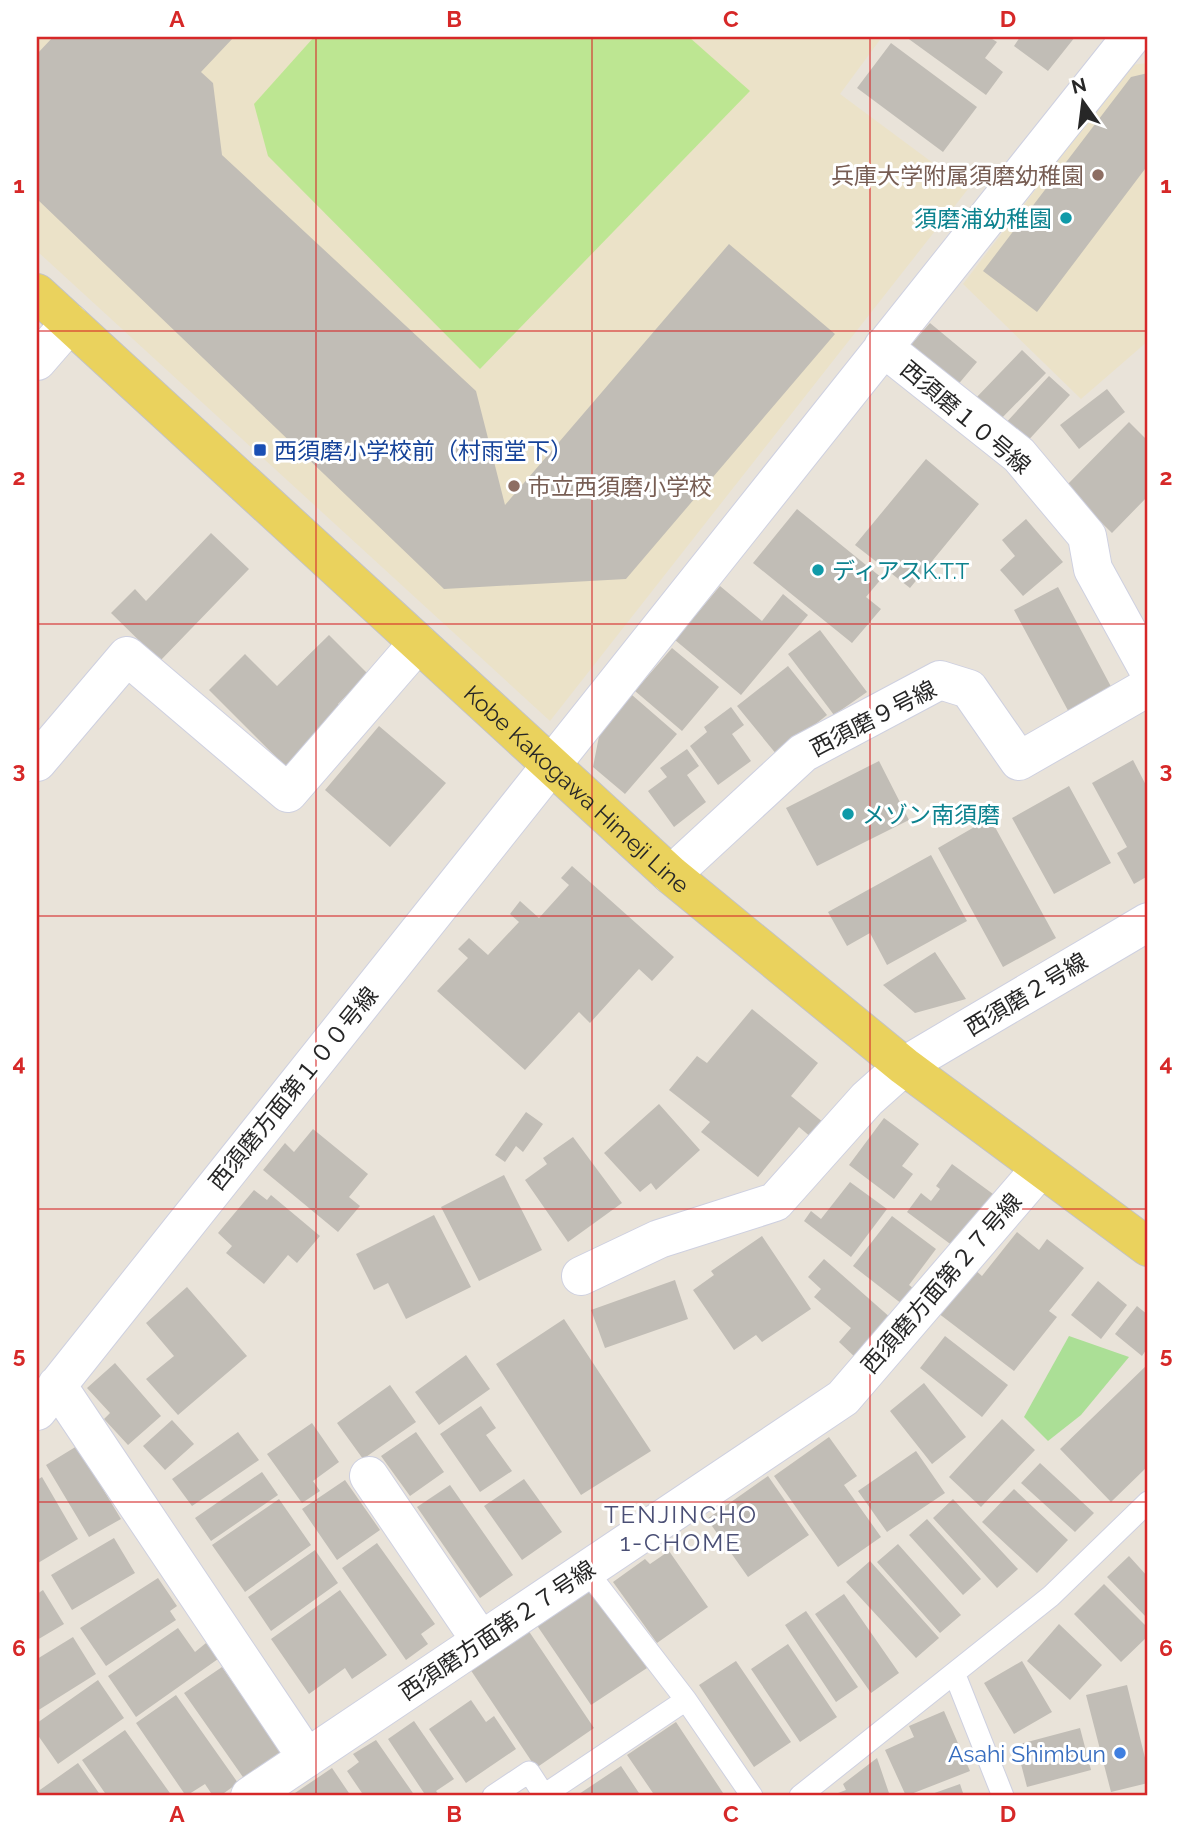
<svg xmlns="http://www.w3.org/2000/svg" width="1185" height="1833" font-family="Raleway,'Noto Sans JP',sans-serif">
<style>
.education{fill:#ebe2c8}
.green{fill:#abdf96}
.pitch{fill:#bde692}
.building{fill:#c1bdb6}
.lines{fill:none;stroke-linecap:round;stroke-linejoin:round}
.service-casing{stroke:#ced0e0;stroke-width:23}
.minor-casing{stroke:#ced0e0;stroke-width:40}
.primary-casing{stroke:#c3c3c3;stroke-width:40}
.service{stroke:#fff;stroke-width:21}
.minor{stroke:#fff;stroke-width:38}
.primary{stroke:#ead25d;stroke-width:38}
.grid{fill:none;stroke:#d62828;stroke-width:2;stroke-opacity:0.55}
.education-dot{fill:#8d6e63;stroke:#fff;stroke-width:2.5}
.culture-dot{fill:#0f9aa8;stroke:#fff;stroke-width:2.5}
.transit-dot{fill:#1a4fb4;stroke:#fff;stroke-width:2.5}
.shop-dot{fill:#3f7fe0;stroke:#fff;stroke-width:2.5}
.labels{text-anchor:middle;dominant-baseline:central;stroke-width:6;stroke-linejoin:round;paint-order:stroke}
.education-label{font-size:23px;fill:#785e54;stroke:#fff;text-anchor:end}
.culture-label{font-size:23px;fill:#0d838f;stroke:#fff;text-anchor:start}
.street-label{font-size:23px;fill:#272727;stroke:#fff}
.transit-label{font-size:23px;fill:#164399;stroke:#fff;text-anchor:start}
.shop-label{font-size:23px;fill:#366cbe;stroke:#fff;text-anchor:end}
.neighbourhood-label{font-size:24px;letter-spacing:2px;fill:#4a4f75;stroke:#fff}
.neatline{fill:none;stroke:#d62828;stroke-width:2.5}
.grid-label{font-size:23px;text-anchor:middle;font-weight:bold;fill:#d62828}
</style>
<rect width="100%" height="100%" fill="#e9e3d9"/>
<!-- education -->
<path class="education" d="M37,37H882L840,94L968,189L550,721L37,251Z
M1148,63V341L1081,399L963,284L1131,65Z"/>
<!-- green -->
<path class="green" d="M1069,1336L1129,1357L1081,1415L1048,1441L1024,1417Z"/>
<!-- pitch -->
<path class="pitch" d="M314,37H689L750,91L480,369L268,156L254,104Z"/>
<!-- building -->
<path class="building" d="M53,37H234L201,72L213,83L222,155L476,391L505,505L729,244L835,334L626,579L444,589L37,199V54Z
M906,37H989L997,42L985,58L1003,72L986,95Z
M1020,37H1075L1048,71L1014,46Z
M891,43L977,107L943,152L857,88Z
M1148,73V165L1037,312L983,271L1131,77Z
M930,323L977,362L956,387L908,348Z
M1022,350L1046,373L998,422L974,400Z
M1049,376L1070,395L1024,445L1003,426Z
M1107,389L1125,412L1079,449L1060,425Z
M1129,422L1148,441V496L1112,533L1065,487Z
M926,459L979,504L910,588L855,545Z
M797,509L882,578L866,597L881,609L852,643L753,563Z
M1026,519L1063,562L1023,596L1000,570L1015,556L1002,540Z
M211,533L249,569L160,661L111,613L135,589L146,601Z
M720,586L762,621L783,594L808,615L741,695L675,640Z
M1058,587L1116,696L1072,718L1014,610Z
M820,630L867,692L834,715L788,654Z
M329,635L368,674L338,704L345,711L286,767L209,690L245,654L277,686Z
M672,648L719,687L682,731L635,691Z
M788,666L827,715L777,755L737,706Z
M632,695L677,734L625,794L593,767L600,731Z
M731,707L744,725L732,734L751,761L718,785L690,746L707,732L704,727Z
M379,726L446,783L390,847L325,790Z
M687,749L699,766L687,775L706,802L674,827L648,791L667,777L660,768Z
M1133,760L1148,789V876L1134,884L1117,853L1127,847L1092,783Z
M879,761L909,820L817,866L786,808Z
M1069,786L1111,863L1054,894L1012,818Z
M990,818L1056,938L1003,967L938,848Z
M931,855L967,921L887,965L870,933L847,946L828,912Z
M572,866L674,957L652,981L639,969L590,1023L579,1012L525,1070L437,991L468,958L458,949L469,938L488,955L519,922L510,914L520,901L539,918L569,885L561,878Z
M935,952L966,999L915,1013L883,985Z
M752,1009L818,1063L791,1096L824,1123L812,1138L799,1127L758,1177L701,1132L710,1122L669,1090L697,1056L707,1063Z
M659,1104L700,1150L656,1190L651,1183L640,1192L604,1153Z
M526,1112L543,1124L523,1152L516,1146L505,1162L495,1155Z
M884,1118L919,1144L902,1166L913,1174L894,1199L849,1165Z
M313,1129L368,1174L349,1197L360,1206L338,1232L263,1170L285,1143L294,1152Z
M573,1137L622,1203L568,1242L525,1180L547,1164L543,1158Z
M952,1164L993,1194L953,1246L907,1212L921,1193L931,1201L940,1189L936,1186Z
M504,1175L542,1250L479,1281L441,1207Z
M850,1182L887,1209L851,1257L804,1221L811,1211L821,1219Z
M254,1190L267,1200L271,1195L320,1236L297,1263L288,1255L264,1284L226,1253L232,1246L218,1233Z
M434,1215L471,1287L406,1319L388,1283L374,1290L356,1254Z
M892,1216L936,1249L909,1285L914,1289L902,1304L853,1266Z
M1017,1232L1039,1250L1047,1239L1084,1268L1049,1311L1057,1317L1014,1371L938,1313L974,1269L982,1276Z
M762,1236L811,1309L762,1342L756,1335L734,1350L693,1290L714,1275L711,1271Z
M824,1259L892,1319L857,1359L839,1342L851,1328L814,1297L821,1289L808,1277Z
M675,1280L688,1319L605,1348L591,1310Z
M1098,1281L1127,1305L1101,1339L1071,1315Z
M187,1287L247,1356L178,1415L146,1379L174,1356L146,1323Z
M1137,1306L1148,1315V1347L1142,1356L1115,1334Z
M564,1319L651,1451L581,1495L496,1364Z
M945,1336L1008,1385L982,1417L920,1368Z
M466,1355L490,1389L439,1425L415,1392Z
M115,1363L161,1416L128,1445L104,1419L110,1413L87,1388Z
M1148,1364V1466L1111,1502L1060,1449Z
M924,1383L966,1437L932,1464L890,1411Z
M390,1385L416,1422L363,1459L337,1423Z
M481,1406L496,1428L486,1435L512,1471L480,1492L440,1434Z
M1002,1419L1035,1450L981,1507L949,1477Z
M172,1420L194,1444L165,1470L143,1446Z
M312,1423L339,1462L313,1481L320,1491L302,1503L267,1454Z
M238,1432L259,1460L192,1506L172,1479Z
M416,1432L444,1472L410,1496L381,1456Z
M829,1437L857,1476L844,1485L881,1537L838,1567L774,1476Z
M77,1446L121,1519L89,1537L46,1465Z
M916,1451L945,1493L887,1532L858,1491Z
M1040,1463L1094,1513L1075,1532L1021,1483Z
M262,1472L278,1495L211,1541L195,1518Z
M768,1476L809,1535L748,1577L707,1519Z
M42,1477L78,1539L38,1563L37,1480Z
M524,1479L562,1532L522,1560L484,1506Z
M345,1480L380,1530L337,1560L302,1509Z
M450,1485L513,1575L480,1598L417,1507Z
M1014,1489L1068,1540L1037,1573L982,1522Z
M279,1499L311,1545L245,1592L212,1545Z
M953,1499L1018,1569L997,1588L933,1518Z
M927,1519L981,1579L963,1595L909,1535Z
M114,1538L135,1573L72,1610L51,1575Z
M377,1543L435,1624L421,1634L428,1644L406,1660L342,1568Z
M898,1544L961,1615L940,1633L877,1562Z
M315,1550L338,1583L271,1631L248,1597Z
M669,1551L708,1607L657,1643L613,1582L645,1559L650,1564Z
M1129,1556L1148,1577V1619L1107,1577Z
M870,1561L939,1638L916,1658L846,1582Z
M158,1578L177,1606L170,1611L176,1620L106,1666L80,1628Z
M1104,1584L1148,1628V1636L1121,1662L1074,1614Z
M592,1587L647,1668L591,1705L536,1624Z
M43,1590L64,1624L37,1640V1594Z
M340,1590L387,1655L352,1679L345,1668L309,1694L271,1639Z
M844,1594L899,1673L871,1693L815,1614Z
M806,1611L858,1687L836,1702L785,1625Z
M1059,1624L1102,1665L1070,1700L1027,1661Z
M526,1627L594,1728L536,1768L468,1666Z
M178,1628L195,1652L206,1643L218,1659L136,1717L108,1676Z
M73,1637L96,1674L37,1711V1659Z
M788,1644L837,1717L800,1742L751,1669Z
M736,1661L791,1742L754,1767L699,1685Z
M1022,1661L1052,1712L1014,1734L984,1683Z
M222,1667L282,1754L245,1780L184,1693Z
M98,1680L124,1718L58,1764L37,1734V1723Z
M1127,1685L1148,1770V1783L1111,1792L1086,1695Z
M176,1695L238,1783L220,1796H213L205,1784L186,1796L136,1723Z
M471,1700L486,1722L494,1716L516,1749L466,1783L429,1729Z
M944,1711L970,1771L906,1796L885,1750L914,1737L909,1726Z
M414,1721L454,1779L436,1791L440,1796H426L388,1739Z
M676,1722L725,1796H655L627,1755Z
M1080,1728L1091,1770L1027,1787L1016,1745Z
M125,1730L172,1796H107L82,1760Z
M376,1740L415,1796H364L347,1771L359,1762L353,1754Z
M877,1758L890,1796H830L846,1790L843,1784Z
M78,1763L101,1796H37V1792Z
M621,1766L641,1796H576Z
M332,1768L351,1796H297L295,1793Z
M960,1784L964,1796H926Z"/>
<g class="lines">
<!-- service casing -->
<g class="service-casing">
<path id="service" d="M586,1570L686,1700L752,1796
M955,1675L1003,1796
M493,1796L529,1772L544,1795L686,1700
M800,1796L1051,1596L1148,1502"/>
</g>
<!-- minor casing -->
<g class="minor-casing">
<path id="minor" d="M883,347L1019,455L1087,536L1093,569L1148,669
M37,361L70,323
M37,762L127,656L288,793L418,643
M671,875L803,753L940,680L969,689L1019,761L1148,687
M581,1276L659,1239L775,1202L867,1099L904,1066L1148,922
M57,1385L307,1758
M37,1411L1131,37
M369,1476L481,1641
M250,1796L843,1398L1040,1169"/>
</g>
<!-- primary casing -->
<g class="primary-casing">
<g id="primary">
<path id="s1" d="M37,293L671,875L904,1066L1148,1247"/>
</g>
</g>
<!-- service -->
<use href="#service" class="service"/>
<!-- minor -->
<use href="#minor" class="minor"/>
<!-- primary -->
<use href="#primary" class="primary"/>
</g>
<!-- grid -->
<path class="grid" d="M316,37V1796M592,37V1796M870,37V1796M37,331H1148M37,624H1148M37,916H1148M37,1209H1148M37,1502H1148"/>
<!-- markers -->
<g class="education-dot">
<circle cx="1098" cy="175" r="7"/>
<circle cx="514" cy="486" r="7"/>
</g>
<g class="culture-dot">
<circle cx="1066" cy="218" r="7"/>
<circle cx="818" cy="570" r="7"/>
<circle cx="848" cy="814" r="7"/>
</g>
<rect class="transit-dot" x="253" y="443" width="14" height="14" rx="3.5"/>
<circle class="shop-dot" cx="1120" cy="1753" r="7"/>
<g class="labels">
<!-- education labels -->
<g class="education-label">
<text x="1084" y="175">兵庫大学附属須磨幼稚園</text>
<text x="528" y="486" text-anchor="start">市立西須磨小学校</text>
</g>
<!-- culture labels -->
<g class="culture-label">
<text x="1052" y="218" text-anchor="end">須磨浦幼稚園</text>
<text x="832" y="570">ディアスK.T.T</text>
<text x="862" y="814">メゾン南須磨</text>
</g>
<!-- street labels -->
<g class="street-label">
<text transform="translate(966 417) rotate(40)">西須磨１０号線</text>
<text transform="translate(873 718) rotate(-27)">西須磨９号線</text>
<text stroke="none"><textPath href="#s1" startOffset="733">Kobe Kakogawa Himeji Line</textPath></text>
<text transform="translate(1026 994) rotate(-31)">西須磨２号線</text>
<text transform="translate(293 1088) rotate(-51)">西須磨方面第１００号線</text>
<text transform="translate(941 1283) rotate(-49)">西須磨方面第２７号線</text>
<text transform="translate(497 1630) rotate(-34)">西須磨方面第２７号線</text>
</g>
<!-- transit labels -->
<g class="transit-label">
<text x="274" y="450">西須磨小学校前（村雨堂下）</text>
</g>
<!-- shop labels -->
<g class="shop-label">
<text x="1106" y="1753">Asahi Shimbun</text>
</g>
<!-- neighbourhood labels -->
<g class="neighbourhood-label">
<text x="681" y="1514">TENJINCHO<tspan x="681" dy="28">1-CHOME</tspan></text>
</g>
</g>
<!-- border -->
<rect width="1185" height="1833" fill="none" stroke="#ffffff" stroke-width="77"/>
<!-- north arrow -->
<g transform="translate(1083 102) rotate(346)" stroke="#ffffff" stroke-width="5" paint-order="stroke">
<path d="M0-5L12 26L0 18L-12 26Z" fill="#272727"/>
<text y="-10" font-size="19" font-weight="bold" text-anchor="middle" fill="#272727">N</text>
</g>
<rect x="38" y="38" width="1108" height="1756" class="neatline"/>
<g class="grid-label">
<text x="177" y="27">A</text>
<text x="454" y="27">B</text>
<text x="731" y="27">C</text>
<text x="1008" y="27">D</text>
<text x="19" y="193">1</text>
<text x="1166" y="193">1</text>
<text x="19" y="485">2</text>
<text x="1166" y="485">2</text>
<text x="19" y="778">3</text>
<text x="1166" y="778">3</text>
<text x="19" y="1071">4</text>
<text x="1166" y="1071">4</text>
<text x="19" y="1363">5</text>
<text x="1166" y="1363">5</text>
<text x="19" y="1656">6</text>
<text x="1166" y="1656">6</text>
<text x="177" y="1822">A</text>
<text x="454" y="1822">B</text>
<text x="731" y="1822">C</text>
<text x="1008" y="1822">D</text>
</g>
</svg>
